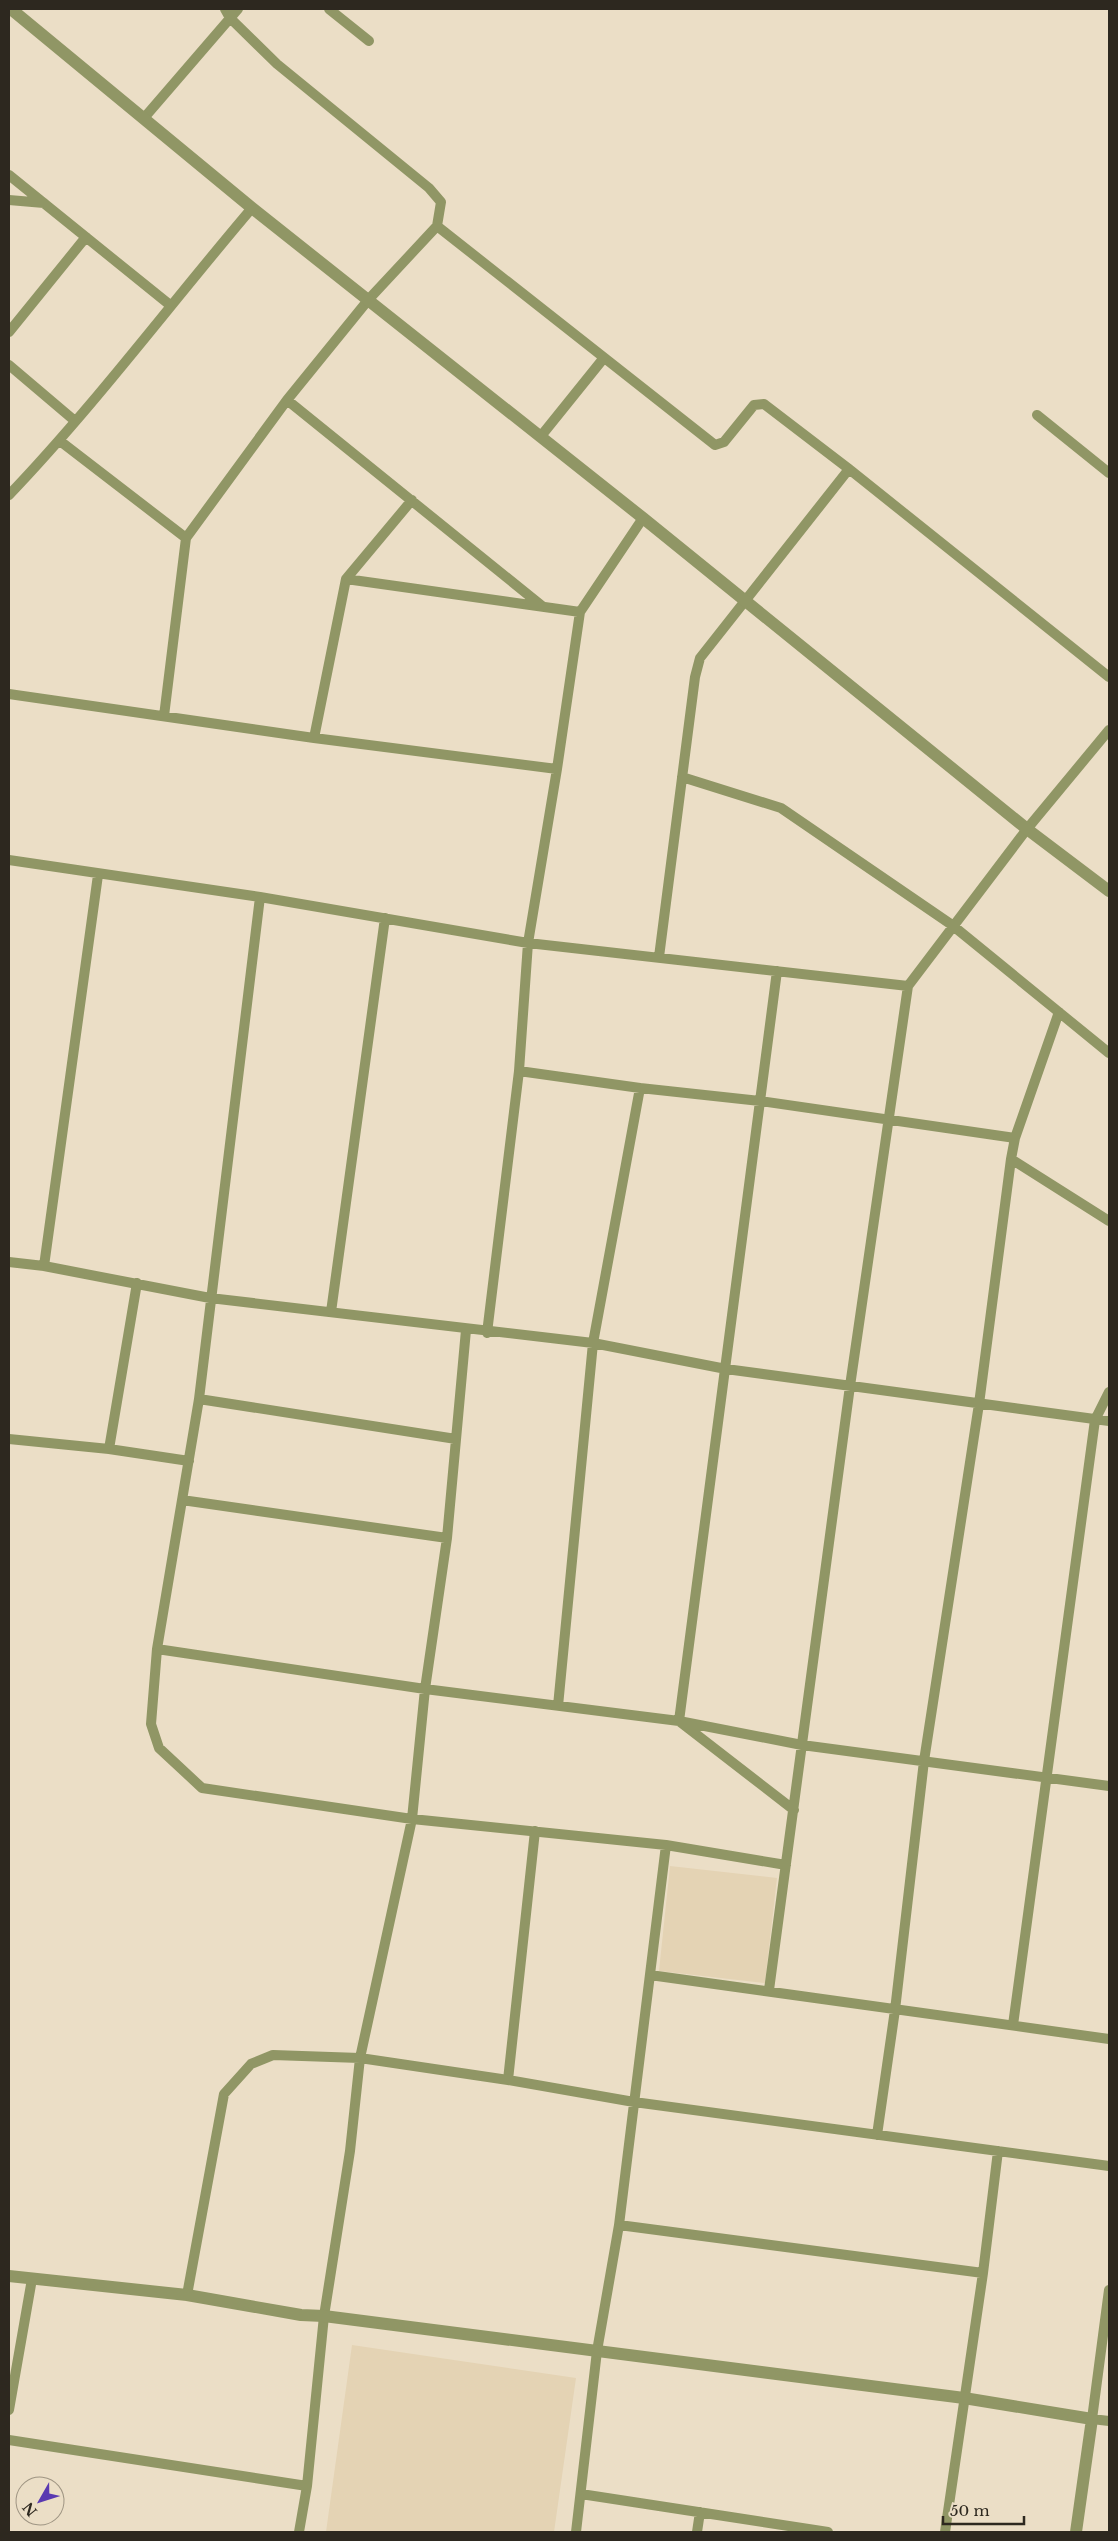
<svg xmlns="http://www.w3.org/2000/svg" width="1118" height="2541" font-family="'Libre Baskerville',serif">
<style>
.built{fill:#e4d3b4}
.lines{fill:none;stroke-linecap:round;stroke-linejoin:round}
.minor{stroke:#909665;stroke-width:10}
.tertiary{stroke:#909665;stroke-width:12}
</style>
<rect width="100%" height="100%" fill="#ebdec6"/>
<!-- built -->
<path class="built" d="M670,1866L777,1878L765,1983L659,1971Z
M352,2345L576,2378L554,2532H326Z"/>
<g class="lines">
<!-- minor -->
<path class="minor" d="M329,9L369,41
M144,118L238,9
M9,175L170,305
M9,200L44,203
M437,226L715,445L724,442L754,405L764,404L849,469L1109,677
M9,332L86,237
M9,365L75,421
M287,400L542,606
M1037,415L1109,473
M541,436L603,359
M60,441L186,538L164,716
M9,495C95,405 171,303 252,208
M186,538L287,400L369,299L437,226L441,202L429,188L277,64L230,18L225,9
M346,579L580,612
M9,694L314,738L557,769
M314,738L346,579L412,500
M682,777L781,808L952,925L1109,1053
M9,860L260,897L528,943L908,986
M260,897L199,1399L157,1649L151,1724L159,1748L202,1788L412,1819L666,1845L786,1865
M659,957L695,677L700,658L849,469
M777,971L679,1721L794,1810
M519,1071L640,1088L760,1101L1015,1138
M1011,1159L1109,1221
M9,1262L44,1266L210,1298L593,1343L726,1369L1109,1421
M44,1266L98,875
M331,1312L385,918
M487,1333L519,1071L528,943L557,769L580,612L643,518
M199,1399L456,1439
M9,1439L109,1449L189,1461
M109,1449L137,1283
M182,1500L447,1538
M157,1649L425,1689L679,1721L802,1745L1109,1786
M558,1706L593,1343L640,1088
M650,1975L1109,2039
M769,1990L850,1386L908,986L1027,829L1109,730
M1013,2025L1095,1420L1109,1392
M508,2080L535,1831
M877,2135L895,2010L924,1761L979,1404L1011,1159L1015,1138L1059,1012
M619,2225L983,2273
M1109,2290L1092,2419L1109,2421
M187,2295L224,2094L251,2064L273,2055L360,2058L508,2080L634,2102L1109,2166
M9,2410L32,2279
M9,2440L307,2486
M581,2494L828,2532
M299,2532L307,2486L324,2316L350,2151L360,2058L412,1819L425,1689L447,1538L466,1330
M576,2532L597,2351L619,2225L666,1845
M697,2532L700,2512
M945,2532L983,2273L998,2151"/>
<!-- tertiary -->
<path class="tertiary" d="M11,9L252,208L643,518L1027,829L1109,891
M9,2276L187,2295L301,2315L324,2316L964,2398L1092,2419L1076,2532"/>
</g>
<!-- border -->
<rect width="1118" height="2541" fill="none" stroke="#2d281f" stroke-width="20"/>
<!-- north arrow -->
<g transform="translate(40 2501) rotate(231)"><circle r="24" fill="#ebdec6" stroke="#9f9583"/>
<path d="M0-4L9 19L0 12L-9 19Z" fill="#5a39b1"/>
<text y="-8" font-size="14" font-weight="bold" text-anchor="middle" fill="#2d281f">N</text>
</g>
<!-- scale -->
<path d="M943 2516v8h81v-8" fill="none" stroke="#2d281f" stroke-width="2.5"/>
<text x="950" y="2516" font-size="15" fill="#2d281f" stroke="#ebdec6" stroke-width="4" paint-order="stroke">50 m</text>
</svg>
